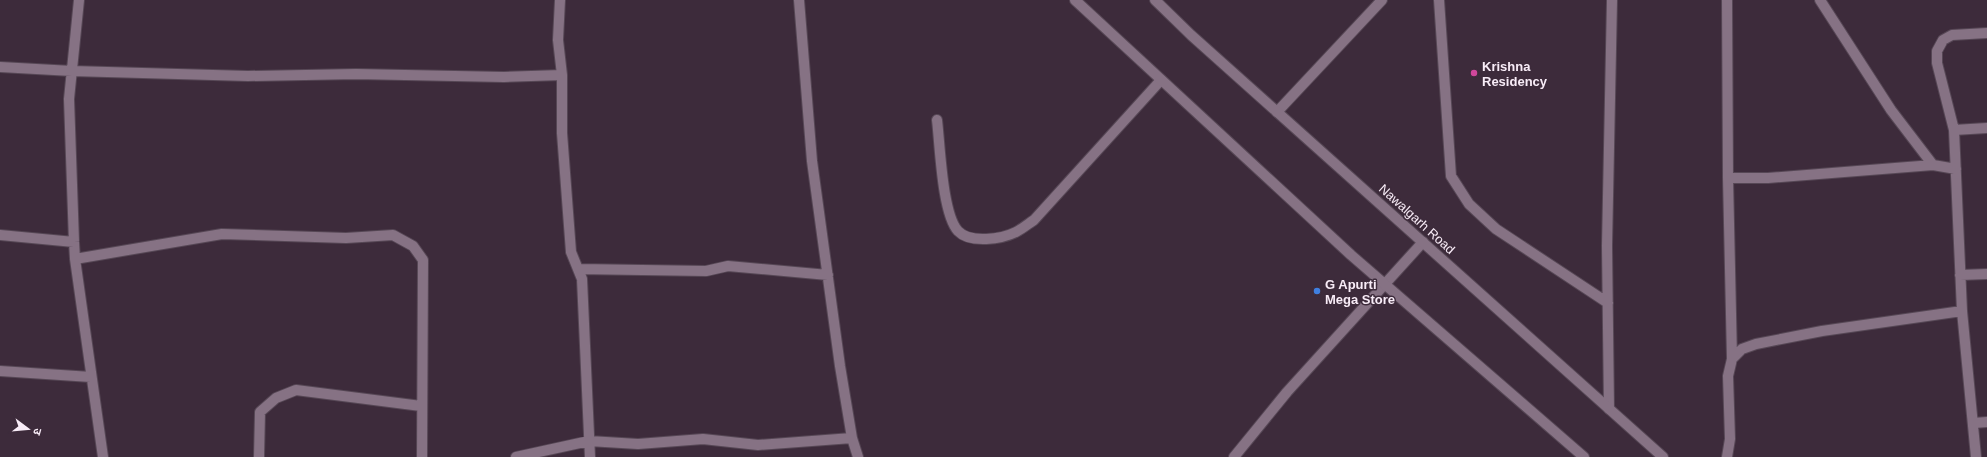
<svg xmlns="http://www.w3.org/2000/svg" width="1987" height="457" font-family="Helvetica,'Noto Sans Devanagari',sans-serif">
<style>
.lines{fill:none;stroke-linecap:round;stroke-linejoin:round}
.minor-casing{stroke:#564755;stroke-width:12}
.tertiary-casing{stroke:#564755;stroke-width:12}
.minor{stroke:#867284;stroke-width:10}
.tertiary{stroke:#867284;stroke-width:10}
.hotel-dot{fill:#d1479c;stroke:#3d2b3b;stroke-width:1.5}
.shop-dot{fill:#3f7fe0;stroke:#3d2b3b;stroke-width:1.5}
.labels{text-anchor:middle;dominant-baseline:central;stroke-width:3;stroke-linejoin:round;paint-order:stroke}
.poi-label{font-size:13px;font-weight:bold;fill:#f8ecf7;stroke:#3d2b3b;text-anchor:start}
.street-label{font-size:13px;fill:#f8ecf7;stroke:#3d2b3b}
</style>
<rect width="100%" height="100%" fill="#3d2b3b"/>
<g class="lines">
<!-- minor casing -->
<g class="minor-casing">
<path id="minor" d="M79,0L69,99L74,242L75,259L103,457
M560,0L558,40L562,75V133L571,252L582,279L590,457
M799,0L812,161L840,366L852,438L858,457
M1439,0L1451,176L1469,204L1496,229L1608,303
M1727,0L1728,178L1732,359
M1820,0L1891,110L1933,165
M0,67L72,71L248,76L356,74L504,77L562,75
M1277,112L1382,0
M937,120C940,144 942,214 958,231C970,244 1002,239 1016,232C1022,229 1028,224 1034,220L1161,80
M1954,130L1987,128
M1728,178H1768L1933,165L1956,169
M0,235L74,242
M75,259L222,234L346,238L393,235L413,246L423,260L422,457
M578,269L706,271L728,266L828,275
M1960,275L1987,274
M1962,311L1954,130L1937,63V51L1943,40L1952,35L1987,33
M0,371L91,377
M1609,409L1607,246L1612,0
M1974,423L1987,422
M259,457L260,412L276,398L296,390L421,406
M516,457L589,441L638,444L703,439L758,445L852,438
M1234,457L1287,392L1423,242
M1727,457L1730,439L1728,376L1732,359L1742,349L1756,344L1822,331L1962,311L1976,457"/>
</g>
<!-- tertiary casing -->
<g class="tertiary-casing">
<path id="tertiary" d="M1075,0L1351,255L1584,457
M1155,0L1191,35L1663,457"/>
</g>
<!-- minor -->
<use href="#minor" class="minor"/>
<!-- tertiary -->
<use href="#tertiary" class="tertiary"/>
</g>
<!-- markers -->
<circle class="hotel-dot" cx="1474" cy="73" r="4"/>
<circle class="shop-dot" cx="1317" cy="291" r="4"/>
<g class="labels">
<!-- poi labels -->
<g class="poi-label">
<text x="1482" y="66">Krishna<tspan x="1482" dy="15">Residency</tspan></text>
<text x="1325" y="284">G Apurti<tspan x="1325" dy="15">Mega Store</tspan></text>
</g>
<!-- street labels -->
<g class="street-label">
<text transform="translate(1417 219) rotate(42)">Nawalgarh Road</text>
</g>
</g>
<!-- north arrow -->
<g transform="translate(28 429) rotate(106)" stroke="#3d2b3b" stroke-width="3" paint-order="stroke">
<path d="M0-3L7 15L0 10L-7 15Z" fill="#f8ecf7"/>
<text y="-6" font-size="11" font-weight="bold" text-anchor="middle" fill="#f8ecf7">उ</text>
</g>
</svg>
